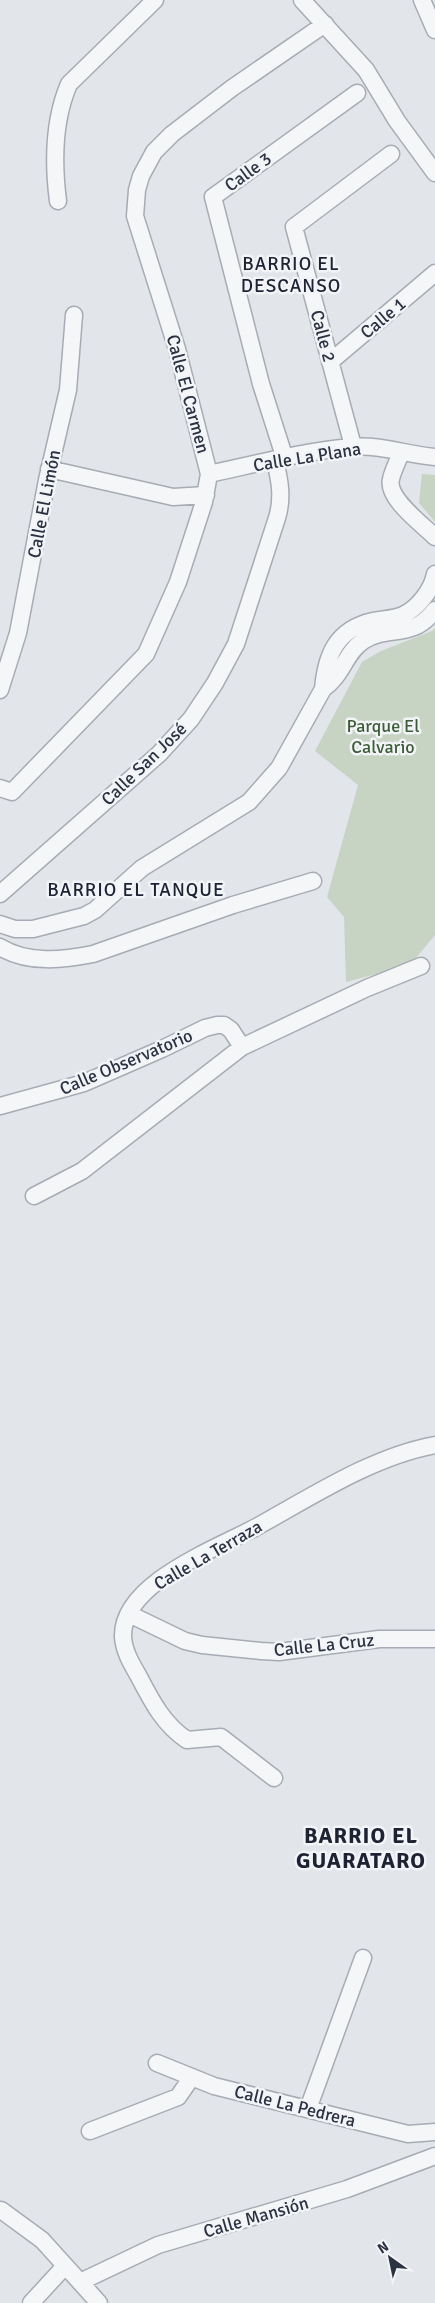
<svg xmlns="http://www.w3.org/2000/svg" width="435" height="2303" font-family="Signika,sans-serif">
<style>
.green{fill:#c7d4c4}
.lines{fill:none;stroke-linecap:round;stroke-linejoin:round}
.minor-casing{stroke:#a7acb4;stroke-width:19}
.minor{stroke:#f5f6f8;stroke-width:16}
.labels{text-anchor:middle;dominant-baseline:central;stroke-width:5;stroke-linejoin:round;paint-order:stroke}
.street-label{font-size:18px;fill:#2b3242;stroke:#f2f4f7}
.park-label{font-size:18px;fill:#3d5d38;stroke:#f2f4f7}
.neighbourhood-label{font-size:19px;letter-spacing:1px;fill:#1d2333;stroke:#f2f4f7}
.district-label{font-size:22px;font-weight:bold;letter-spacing:1px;fill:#1d2333;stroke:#f2f4f7}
</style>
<rect width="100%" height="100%" fill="#e2e5ea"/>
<!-- green -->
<path class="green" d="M422,474L435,475V522L419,503Z
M435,628V935L410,965L346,982L344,917L327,897L358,785L315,751L362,662L381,651L432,631Z"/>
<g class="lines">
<!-- minor casing -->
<g class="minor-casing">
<path id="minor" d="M302,0L366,70L397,121L435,173
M422,0L435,30
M58,201C53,162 53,121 69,84L155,0
M330,362L435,273
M353,446L294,227L391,154
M401,453C398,461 393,470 391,479C386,498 422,524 435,537
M285,459L261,384L213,197L357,93
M49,469L173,497L206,495
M209,474C256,464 304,451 352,447C379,444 408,455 435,457
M323,689C326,654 337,629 373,621C382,619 394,619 403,615C418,608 432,590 435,574
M0,690L18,633L47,480L68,390L74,315
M0,788L12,792L146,654L178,582L204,502L209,474L177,349L135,216L137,190L141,176L154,152L172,134L232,88L325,24
M0,894L159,754L191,719L215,683L236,644L277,518C283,498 280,481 275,461
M0,924L15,929H33L84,916L95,910L142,868L249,802L279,768L323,689C343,675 345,653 363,641C390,624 411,641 435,610
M0,947C28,964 63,960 93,954L233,905L313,881
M0,1106L84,1083L162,1049L205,1028L217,1025H224L231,1030L242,1047
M34,1196L82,1171L242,1047L367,988L421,966
M129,1614L185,1641L202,1645L261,1651L279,1652L379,1639H435
M274,1778L221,1737L187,1740C163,1724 151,1700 138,1675C131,1663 124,1651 123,1637C121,1582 221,1547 260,1525C314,1495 374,1456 435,1445
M157,2063L214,2086L408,2134L435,2132
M308,2109L363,1958
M90,2131L178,2097L192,2077
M0,2211L1,2210L42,2240L99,2303
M80,2282L158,2245L347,2189L435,2156
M31,2303L65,2266"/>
</g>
<!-- minor -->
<use href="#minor" class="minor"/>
</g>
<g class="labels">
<!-- street labels -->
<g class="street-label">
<text transform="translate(248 172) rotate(-36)">Calle 3</text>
<text transform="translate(383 318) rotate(-40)">Calle 1</text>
<text transform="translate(323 336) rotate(75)">Calle 2</text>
<text transform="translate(188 394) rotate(75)">Calle El Carmen</text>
<text transform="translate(307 457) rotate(-9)">Calle La Plana</text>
<text transform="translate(44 504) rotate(-79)">Calle El Limón</text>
<text transform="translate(144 764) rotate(-44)">Calle San José</text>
<text transform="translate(126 1062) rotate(-23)">Calle Observatorio</text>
<text transform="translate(208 1555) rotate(-30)">Calle La Terraza</text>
<text transform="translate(324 1645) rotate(-6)">Calle La Cruz</text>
<text transform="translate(295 2106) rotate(14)">Calle La Pedrera</text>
<text transform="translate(256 2217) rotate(-16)">Calle Mansión</text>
</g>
<!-- park labels -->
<g class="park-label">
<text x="383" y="726">Parque El<tspan x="383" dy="21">Calvario</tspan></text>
</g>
<!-- neighbourhood labels -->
<g class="neighbourhood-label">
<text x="291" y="264">BARRIO EL<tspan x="291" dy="22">DESCANSO</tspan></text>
<text x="136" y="890">BARRIO EL TANQUE</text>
</g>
<!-- district labels -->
<g class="district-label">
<text x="361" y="1835">BARRIO EL<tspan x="361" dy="25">GUARATARO</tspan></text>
</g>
</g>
<!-- north arrow -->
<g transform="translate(390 2258) rotate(327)" stroke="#f2f4f7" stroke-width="4" paint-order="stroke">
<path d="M0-4L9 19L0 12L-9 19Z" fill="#2b3242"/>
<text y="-8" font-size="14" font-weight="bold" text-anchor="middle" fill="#2b3242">N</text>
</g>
</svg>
